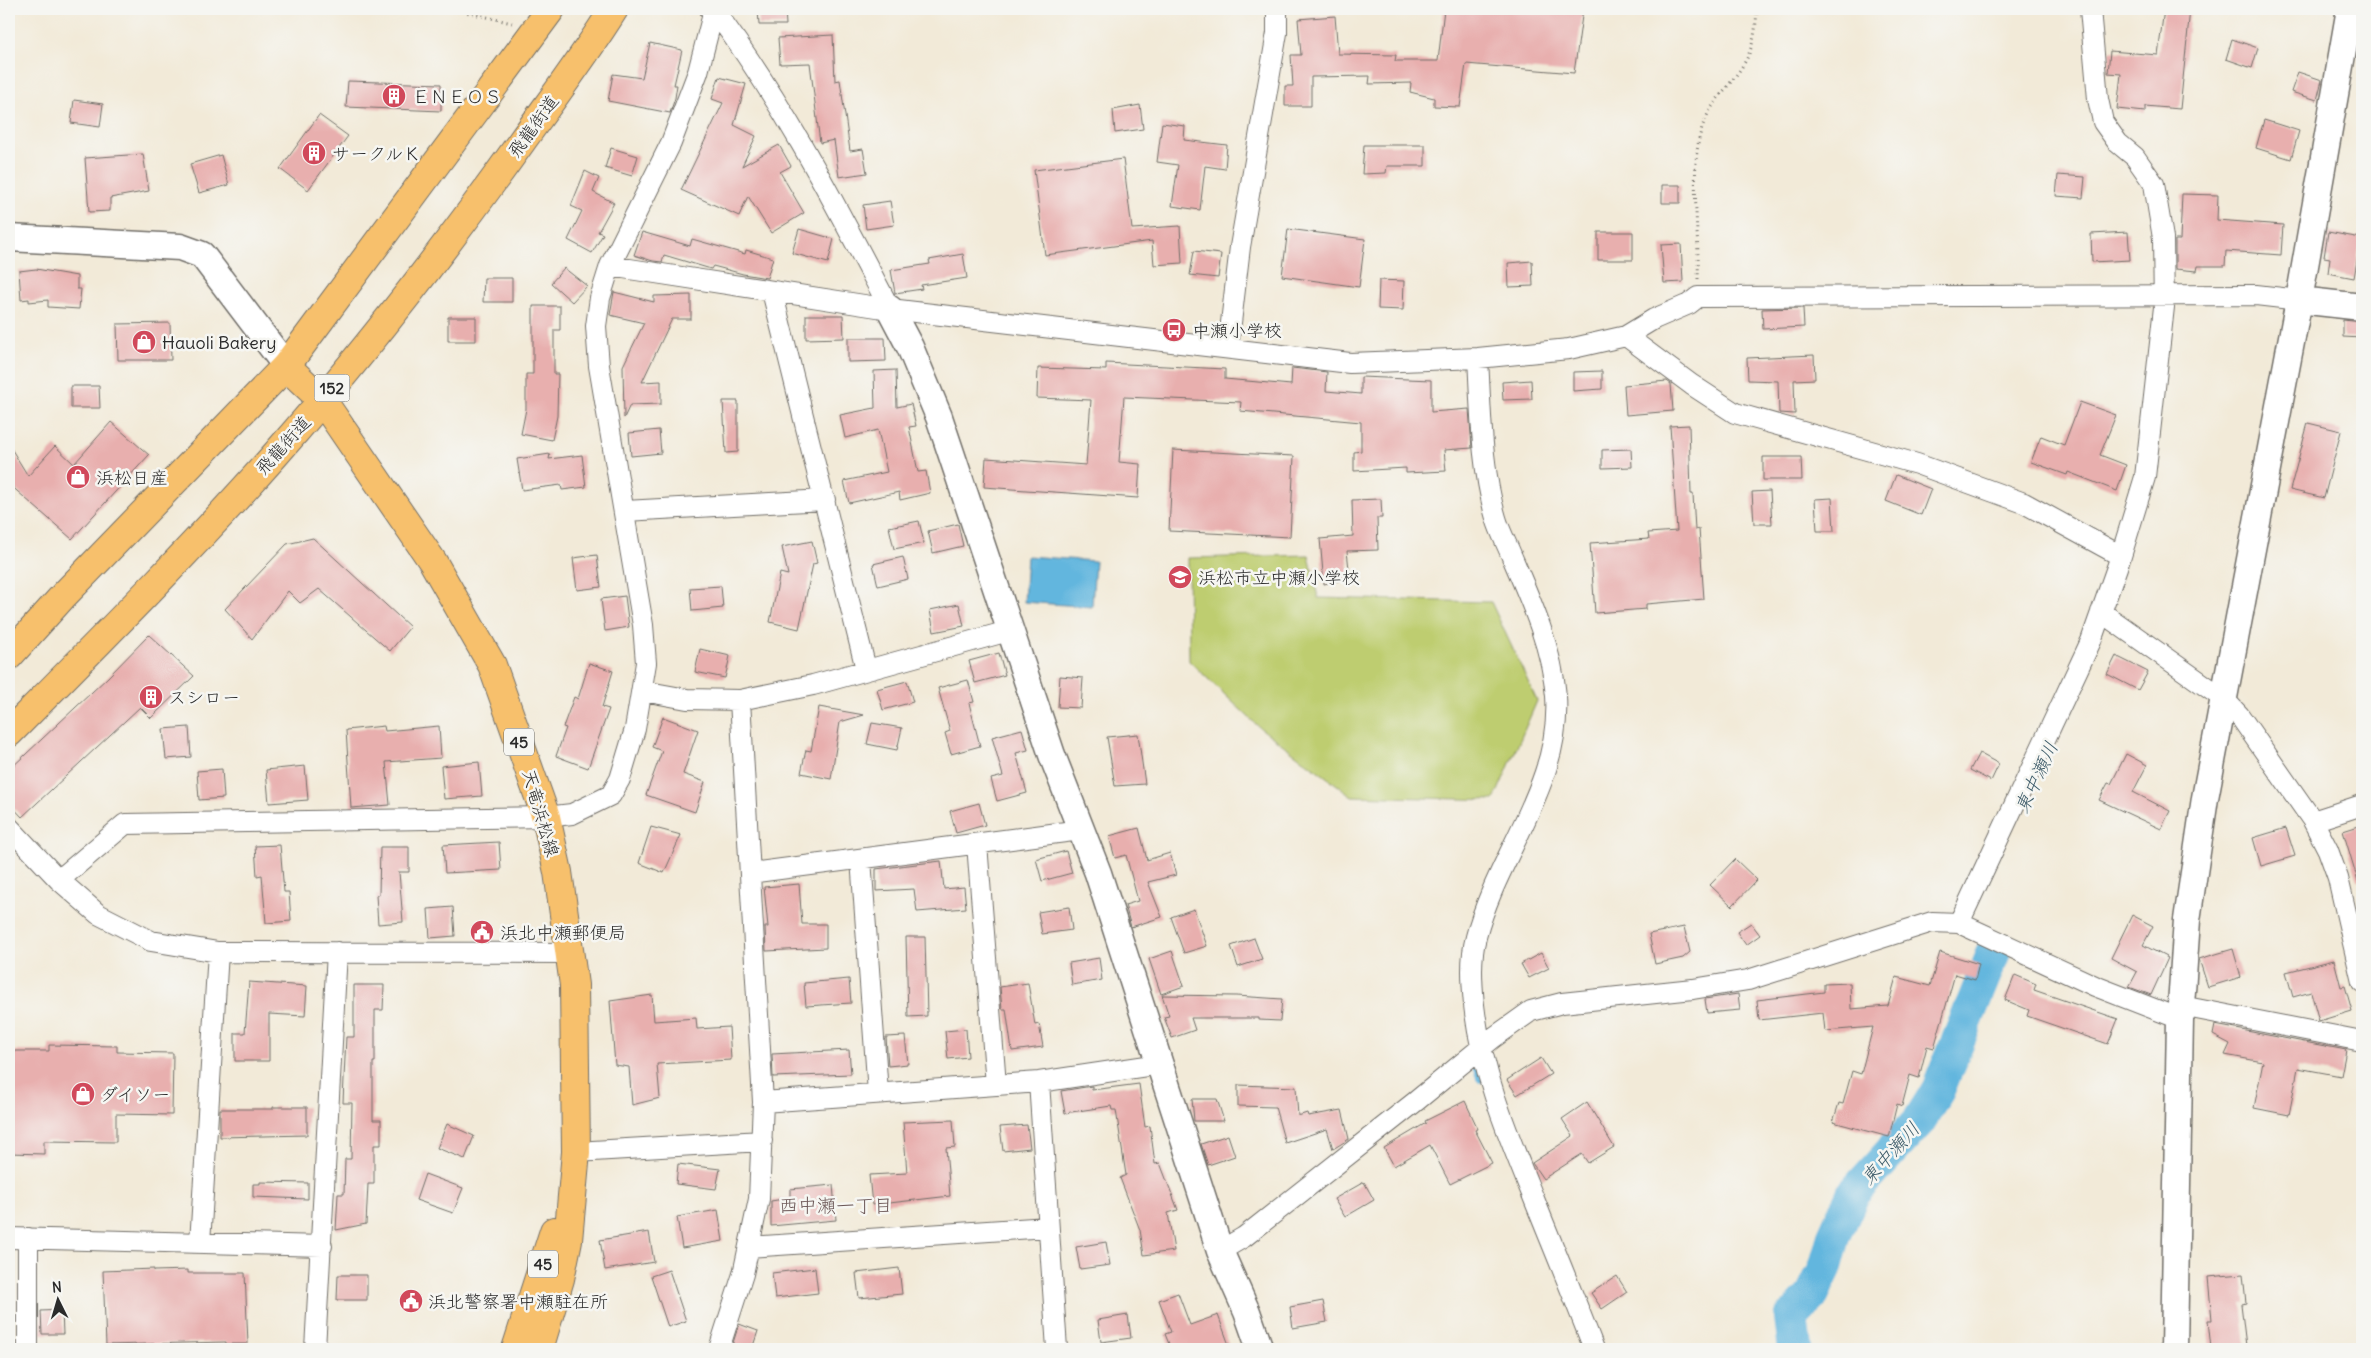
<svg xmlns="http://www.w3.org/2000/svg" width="2371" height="1358" font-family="Delius,'Klee One',sans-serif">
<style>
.green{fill:#becd6f;stroke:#747c4d}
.water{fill:#62b6de;stroke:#467084}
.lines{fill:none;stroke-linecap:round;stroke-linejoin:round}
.stream{stroke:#62b6de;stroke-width:5.5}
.river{stroke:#62b6de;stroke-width:34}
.building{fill:#e8afae}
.minor-casing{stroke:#716e68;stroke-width:22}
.tertiary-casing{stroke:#716e68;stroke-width:29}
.primary-casing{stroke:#716e68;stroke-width:30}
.trunk-casing{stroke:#716e68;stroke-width:30}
.path{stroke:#716e68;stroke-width:3;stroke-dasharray:1 4;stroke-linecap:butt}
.minor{stroke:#fff;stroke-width:20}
.tertiary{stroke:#fff;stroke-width:26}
.primary{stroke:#f7c06c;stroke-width:28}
.trunk{stroke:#f7c06c;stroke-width:28}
.labels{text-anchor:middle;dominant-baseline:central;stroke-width:5;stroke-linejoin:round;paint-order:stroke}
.shield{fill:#f6f6f2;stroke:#686867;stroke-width:1}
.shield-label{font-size:16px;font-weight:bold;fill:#2b2b2b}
.poi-label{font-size:18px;fill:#2b2b2b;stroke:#f6f6f2;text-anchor:start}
.street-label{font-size:18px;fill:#2b2b2b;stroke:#f6f6f2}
.water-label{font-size:19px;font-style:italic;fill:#3e5c6a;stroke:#f6f6f2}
.neighbourhood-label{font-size:19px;fill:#6d5959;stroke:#f6f6f2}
</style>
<rect width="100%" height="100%" fill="#f6f6f2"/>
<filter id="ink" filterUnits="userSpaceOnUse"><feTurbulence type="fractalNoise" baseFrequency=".02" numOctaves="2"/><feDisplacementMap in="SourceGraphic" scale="10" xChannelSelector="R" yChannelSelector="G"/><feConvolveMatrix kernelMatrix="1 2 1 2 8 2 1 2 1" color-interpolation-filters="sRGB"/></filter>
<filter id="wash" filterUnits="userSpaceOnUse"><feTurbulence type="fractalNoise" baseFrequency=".0096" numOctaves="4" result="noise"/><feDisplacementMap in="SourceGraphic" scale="20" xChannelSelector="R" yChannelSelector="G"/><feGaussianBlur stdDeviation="1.12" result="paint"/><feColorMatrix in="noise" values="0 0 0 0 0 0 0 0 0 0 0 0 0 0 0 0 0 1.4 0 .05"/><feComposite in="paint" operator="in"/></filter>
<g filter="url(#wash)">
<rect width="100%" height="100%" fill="#f2ead8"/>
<!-- green -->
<path class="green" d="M1309,555L1318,598L1491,602L1537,701L1494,800L1352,796L1259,727L1189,661L1188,558Z"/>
<!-- water -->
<path class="water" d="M1027,556L1095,561L1092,607L1024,602Z"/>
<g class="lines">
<!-- stream -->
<path class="stream" d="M1475,1068L1480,1080"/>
<!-- river -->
<path class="river" d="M1795,1349L1791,1318L1811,1297L1826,1266L1834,1236L1853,1194L1919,1121L1938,1090L1993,954"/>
</g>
<g id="blocks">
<!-- building -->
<path class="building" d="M758,9H785L786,25H759Z
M1444,9H1583L1574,73L1466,64L1460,107L1434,106V98L1410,92L1411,83L1369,84L1370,76L1311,77V106H1285V86H1293L1291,55H1301L1298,19L1335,16L1338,54L1396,55L1395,61H1438Z
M2164,9H2190L2180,109L2145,106V112L2117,109L2121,74L2108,73L2110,51L2158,55Z
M833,35L835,81L840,80L850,151L863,149L867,173L839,177L834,140L820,143L810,63L780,64L778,38Z
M2232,39L2258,48L2252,68L2226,59Z
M650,43L682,50L674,85H677L675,98L670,113L608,101L613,74L642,78Z
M2298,72L2322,80L2317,100L2291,92Z
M719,77L746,84L734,125L756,136L742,166L779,145L791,166L780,172L804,213L771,233L748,196L739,216L681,190L723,103L712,99Z
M348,81L441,84V111L346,107Z
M74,100L103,104L100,127L71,123Z
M1140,105L1143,129L1115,133L1113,110Z
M319,115L348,136L308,190L280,169Z
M2264,120L2299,131L2291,159L2256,148Z
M1162,123L1185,126L1184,140L1227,145L1225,169L1205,166L1200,210L1172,206L1178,165L1157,162Z
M1364,145H1425V166H1387L1386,173L1362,174Z
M611,148L638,156L632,176L605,168Z
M143,154L149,191L110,198V211L89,212L85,158Z
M221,155L229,185L199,193L190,164Z
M1123,159L1132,229L1180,226L1182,263L1154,265L1152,241L1045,255L1034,170Z
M585,171L599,178L593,192L614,203L598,232L603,234L592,253L568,240L582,211L571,206Z
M2058,175L2085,177L2083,198L2056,196Z
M1662,185H1680V203H1662Z
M2182,194L2218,195L2217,220L2283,225L2281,255L2226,251L2225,266H2198L2197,271L2175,269V240H2180Z
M890,201L894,225L866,229L863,205Z
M799,229L834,239L828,263L792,253Z
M1288,229L1365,239L1359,287L1282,276Z
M642,232L690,246L692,239L745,254L746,250L773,258L767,278L743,274L713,266L711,269L664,255L662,262L653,261L634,255Z
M1598,232H1633V260H1598Z
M2128,232L2130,260L2092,262L2091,234Z
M2328,232L2361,238L2354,278L2328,273L2330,258L2324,257Z
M1681,244L1683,282L1664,283L1661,245Z
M1194,251L1221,254L1218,278L1190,275Z
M963,254L967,278L921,285L922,289L895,293L891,270L930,264L929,260Z
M1532,261L1533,286L1509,287L1508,263Z
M564,268L587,286L572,302L551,283Z
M36,269L77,276V289H81L79,309L48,307V300L29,302V299L21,300L19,271Z
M484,278H512V302H483Z
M1379,280L1404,281L1403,310L1378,309Z
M614,292L654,302V296L691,295V319H672L642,382L661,381V404L630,405L624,418L623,366L644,323L610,315Z
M533,306H560V330H554V374H558L557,416L552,440L521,434L526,409V374H533Z
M1803,308L1804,327L1763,329L1762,309Z
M806,315H843L844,338L806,339Z
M448,317H476V341H448Z
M2343,320L2362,322V338L2343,337Z
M170,323L171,360H118L117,324Z
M848,338H885L886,361L848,362Z
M1814,355L1815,379L1794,380L1795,414L1779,413L1778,381L1748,380L1747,358Z
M1106,363L1225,369V379L1291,385L1292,368L1327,372L1326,391L1361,394V377L1431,380V412L1469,409L1472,448L1444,450L1446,471L1406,473V468L1354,471V452L1361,451V422L1240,411L1241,402L1124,397L1119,462L1140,464L1138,498L984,487L986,458L1086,465L1091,400L1037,398L1038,368L1106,370Z
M896,370L897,407L911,404L916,426L909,427L918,472L926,471L930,493L900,500L899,492L849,503L844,481L887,472L878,430L845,438L840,415L875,408L874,371Z
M1602,371V389L1573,391V372Z
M1531,380L1532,399L1503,400L1502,382Z
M1667,381L1671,384L1673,411L1626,415L1624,385Z
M71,386H99L100,408H71Z
M723,401H738V452L726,453Z
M2080,402L2116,415L2100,455L2126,465L2117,491L2068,472L2067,475L2031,462L2041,436L2064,445Z
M111,422L149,455L72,539L9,484V445L28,476L55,446L74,464Z
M2308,423L2341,431L2324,498L2290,490Z
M1689,425L1691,494H1693L1695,530L1699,529L1704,599L1646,604V609L1595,613L1590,543L1649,539L1648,533L1677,531L1670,426Z
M659,430L661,453L631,456L629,433Z
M1631,449L1632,467L1602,468V450Z
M1173,450L1294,456L1290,537L1169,531Z
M550,454L549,459L582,455L586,487L562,490L561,485L522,490L517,459Z
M1763,457H1801L1802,480H1763Z
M1896,475L1931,489L1921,515L1886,501Z
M1770,491L1772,524H1754L1752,492Z
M1832,498L1834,531H1817L1815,499Z
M1381,499L1382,518H1377L1378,550L1347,551L1350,578L1324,584L1320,539L1353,536L1352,500Z
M919,521L924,543L894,549L889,527Z
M958,524L963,546L933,553L928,531Z
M313,538L410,627L390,651L319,589L300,603L288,591L252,639L225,609L287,544Z
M812,541L817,563L813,564L799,629L770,622L780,573L788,575L782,547Z
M597,555L601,587L577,590L573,558Z
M903,557L908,579L878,586L873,564Z
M721,586L723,608L692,611L690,588Z
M625,596L629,627L605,631L601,599Z
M959,604L964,626L934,632L930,610Z
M149,635L194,676L151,718L140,707L22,817L9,803V770L108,677Z
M700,649L730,656L725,678L695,672Z
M999,653L1005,675L975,683L969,661Z
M2116,656L2148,672L2138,690L2107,674Z
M589,663L613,671L602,707L609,709L588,768L556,756L566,728L563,727L574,697L578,699Z
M1060,676L1083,678L1081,708L1058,707Z
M968,680L974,702L969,703L980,746L951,754L945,733L950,731L938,688Z
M907,681L913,702L883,710L877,689Z
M819,707L864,715L840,722L831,779L801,773L806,750L811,751Z
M663,717L698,730L683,774L705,782L695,812L646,795L662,751L652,747Z
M872,723L902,728L897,750L867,744Z
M384,726L385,731L439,726L441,758L386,762L390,805L351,808L346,730Z
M189,727L191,757L166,759L163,729Z
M1022,729L1028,750L1016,753L1027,793L997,801L991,779L1003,776L992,737Z
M1138,734L1145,784L1115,786L1107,737Z
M1979,753L1999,764L1991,781L1970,770Z
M2126,754L2147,765L2133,792L2170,811L2161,829L2099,800L2108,783L2111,784Z
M479,762L482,796L444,799L441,766Z
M305,766L308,800L269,803L266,770Z
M222,769L224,798L199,800L197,771Z
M979,803L985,825L956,833L950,811Z
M2362,825V881H2358L2343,831Z
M651,827L681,835L664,873L639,863Z
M1139,828L1147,860L1170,853L1176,875L1148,882L1162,917L1131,927L1125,905L1138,901L1126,855L1115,858L1109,836Z
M2286,828L2295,856L2261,866L2253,838Z
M499,842L501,870L445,873L443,845Z
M280,845L284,892H289L291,921L266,923L262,875L257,876L255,846Z
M380,847H409V872H399L403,922L378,924L376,895H379Z
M1066,851L1072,873L1042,881L1036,859Z
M1735,859L1757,880L1732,906L1710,885Z
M941,861L944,889L964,887L966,908L917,912L914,889L876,891V869Z
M799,884L802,924H826V948L766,951L765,927H768L764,887Z
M453,907L455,936L430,938L428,909Z
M1069,907L1072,930L1042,934L1038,912Z
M1194,909L1207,946L1184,953L1171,917Z
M2132,915L2153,926L2143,945L2168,958L2151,995L2129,987L2137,972L2111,958Z
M1751,923L1760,935L1746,945L1737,932Z
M1684,927L1690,952L1683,958L1655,964L1649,934Z
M906,937H925L927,1016L908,1017Z
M1254,938L1262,959L1238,967L1231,946Z
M2233,949L2241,977L2208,987L2199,959Z
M1172,951L1184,986L1161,994L1149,959Z
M1940,952L1979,964L1975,980L1955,974L1934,1048L1927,1046L1919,1078L1910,1075L1902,1106L1897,1104L1889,1137L1833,1122L1839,1103L1843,1104L1852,1071L1861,1074L1873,1027L1825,1031L1823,1013L1759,1020L1757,1000L1824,992V984L1850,983L1851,1009L1888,1006L1896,977L1930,986Z
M1541,953L1549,968L1529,978L1521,964Z
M1099,958L1102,980L1072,985L1069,963Z
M2334,960L2341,987L2345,986L2352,1011L2319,1021L2311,992L2293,997L2286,972Z
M2015,975L2036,984L2034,990L2118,1019L2108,1044L2027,1016L2029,1010L2005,1000Z
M849,979L851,1003L806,1006L804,983Z
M249,982L307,986L305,1016L269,1014V1061H235V1033H245Z
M1028,983L1035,1025L1039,1024L1043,1047L1012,1051L1006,1009H1002L1000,987Z
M354,985H384L383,1010H375V1062H373V1120H381V1145H374V1184H368L366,1224L336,1230L338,1194H344L345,1159H351L352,1103H343L344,1078L346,1037H354Z
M1738,994L1740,1010L1707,1013L1705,999Z
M652,995L654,1021L696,1018L697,1029L729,1027L731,1060L657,1064L660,1098L632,1105L629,1067L615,1065L610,1001Z
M1162,995L1236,996L1282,999L1280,1021L1259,1020V1018H1191L1195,1030L1172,1038L1164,1017L1169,1016Z
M2215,1025L2346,1050L2341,1076L2298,1068L2289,1115L2254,1108L2263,1062L2225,1055L2230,1044L2213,1035Z
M966,1029L968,1057L948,1059L945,1031Z
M905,1036L908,1064L888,1066L886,1037Z
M49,1045L117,1046V1052L173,1053L172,1115L116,1114V1142L44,1141V1154L9,1153V1051H49Z
M849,1050L851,1074L773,1077L772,1054Z
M1541,1058L1551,1074L1517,1095L1507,1080Z
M1139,1084L1145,1127L1150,1126L1155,1164L1160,1163L1178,1210L1168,1213L1174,1251L1144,1255L1140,1230L1120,1178L1126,1175L1116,1110H1112L1111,1106L1065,1113L1061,1091L1092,1086V1090Z
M1238,1085L1296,1087L1298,1116L1307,1113L1308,1116L1342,1110L1349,1139L1333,1149L1327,1129L1285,1143L1275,1107L1238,1106Z
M1192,1099H1217L1224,1121H1194Z
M1465,1101L1478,1129L1475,1130L1492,1163L1450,1184L1430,1145L1394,1166L1384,1148L1426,1123L1425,1121Z
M1587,1102L1614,1147L1588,1163L1582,1154L1543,1179L1532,1163L1573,1136L1562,1119Z
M273,1107H307V1135L220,1137V1109H273Z
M953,1120L955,1147L946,1148L950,1196L872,1205L869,1175L907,1173L903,1122Z
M447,1124L474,1136L465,1159L437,1148Z
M1027,1125L1030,1148L1003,1151L1000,1127Z
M1228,1135L1235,1156L1208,1165L1201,1144Z
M678,1164L720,1169L716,1189L676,1184Z
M425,1174L463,1188L453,1213L416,1200Z
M260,1182L308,1183V1199L253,1197V1184H260Z
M1364,1182L1374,1200L1345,1217L1334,1199Z
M833,1185L836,1220L771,1226V1201L790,1198V1189Z
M718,1210L723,1241L682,1248L677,1217Z
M649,1232L654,1262L605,1270L600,1240Z
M1106,1242L1110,1265L1080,1269L1076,1247Z
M815,1268L818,1293L775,1298L772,1273Z
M899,1268L902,1294L859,1298L856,1273Z
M154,1269V1271L188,1270V1273H245L248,1344H226V1342L106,1345L103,1271Z
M669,1270L686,1321L668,1327L651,1276Z
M2243,1274L2246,1303L2241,1304L2246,1346L2211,1349L2208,1320H2212L2208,1277Z
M338,1275H367V1300H337Z
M1617,1276L1627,1292L1602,1309L1591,1293Z
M1178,1293L1190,1325L1218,1315L1229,1345L1218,1349H1171L1165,1334L1171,1332L1159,1300Z
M1323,1301L1327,1322L1293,1328L1290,1307Z
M62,1310L63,1334H42L41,1311Z
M1128,1315L1131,1338L1101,1342L1098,1320Z
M739,1324L758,1331L752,1349H731Z"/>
</g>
</g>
<g filter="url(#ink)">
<use href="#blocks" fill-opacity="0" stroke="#716e68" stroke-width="1"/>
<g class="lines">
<!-- minor casing -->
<g class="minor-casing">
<path id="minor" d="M714,10C784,103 836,206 890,309
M610,266L890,309L1350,363L1478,358L1569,349L1626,336L1654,319L1689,304L1698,297L2256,295L2299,300
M772,291L866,669
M1626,336L1692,385L1735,413L1917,464L2024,503L2121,556
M1228,348L1240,247L1277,33V9
M1478,358C1481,411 1481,466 1496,518C1500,532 1507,544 1512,557C1531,601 1552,648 1556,696C1562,784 1497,855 1476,937C1470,959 1472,983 1474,1005C1482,1074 1508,1135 1534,1199C1554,1249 1575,1299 1594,1349
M625,511L825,500
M2101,612L2224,699L2239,715L2313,821L2328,850L2338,878L2362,982
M643,691L687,699L740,700L813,685L1012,630
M2313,821L2362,805
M9,827L59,880L125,824L546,817L572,814L611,795L620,779L635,729L646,663L643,625L599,366L596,326L600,298L610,266L671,143L698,72L714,10
M977,844L996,1085
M861,859L878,1093
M750,873L1081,830
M59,880L98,914L151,941L218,952L570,953
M1959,923L2091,641L2121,556L2145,477L2164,307L2163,238L2154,184L2135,157L2118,143L2103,122L2098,99L2090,9
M2181,1006L2362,1041
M1039,1082L1057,1349
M763,1102L1039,1082L1160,1064
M576,1152L762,1141
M9,1238L322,1246
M200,1243L218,952
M749,1247L1048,1227
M1220,1251L1244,1237L1415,1102L1493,1038L1531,1011L1562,1003L1693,989L1748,980L1932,922L1959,923L2095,986L2180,1019
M28,1349V1238
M315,1349L337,952
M719,1349L743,1274L759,1199L763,1102L740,700"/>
</g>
<!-- tertiary casing -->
<g class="tertiary-casing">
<path id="tertiary" d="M714,10V9
M9,238L180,247L202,255L286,366
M2299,300L2362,307
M890,309L910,347L939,417L1052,755L1098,873L1220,1251L1247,1312L1260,1349
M2174,1349L2180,1019L2187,920L2205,798L2299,300L2350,9"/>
</g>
<!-- primary casing -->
<g class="primary-casing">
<path id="primary" d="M286,366L322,400L433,562L492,665L546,817L558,872L574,985L576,1152L568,1240L560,1279L539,1349
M516,1349L554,1231"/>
</g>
<!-- trunk casing -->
<g class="trunk-casing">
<path id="trunk" d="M9,656L64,595L286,366L551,9
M9,733C99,642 190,551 275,455C363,355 445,249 522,141C553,98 586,54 614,9"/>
</g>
<!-- path -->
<path class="path" d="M453,9L512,23
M1698,279C1700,233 1687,160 1705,120C1715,97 1734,82 1746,60C1754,45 1756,26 1757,9"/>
<!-- minor -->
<use href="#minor" class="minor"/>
<!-- tertiary -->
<use href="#tertiary" class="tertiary"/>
<!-- primary -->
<use href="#primary" class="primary"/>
<!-- trunk -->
<use href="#trunk" class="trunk"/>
</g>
</g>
<!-- icons -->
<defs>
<g id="building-disc" transform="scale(1.25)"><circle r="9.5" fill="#d1495b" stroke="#f6f6f2"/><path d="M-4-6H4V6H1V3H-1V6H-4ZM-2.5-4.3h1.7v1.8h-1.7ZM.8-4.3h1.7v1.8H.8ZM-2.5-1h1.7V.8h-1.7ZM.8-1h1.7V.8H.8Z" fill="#fff"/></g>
<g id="bus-disc" transform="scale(1.25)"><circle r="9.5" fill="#d1495b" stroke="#f6f6f2"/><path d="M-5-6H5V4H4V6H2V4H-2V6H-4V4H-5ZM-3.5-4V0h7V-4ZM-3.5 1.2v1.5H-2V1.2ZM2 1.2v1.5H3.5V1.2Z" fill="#fff"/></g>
<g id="shop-disc" transform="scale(1.25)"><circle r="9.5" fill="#d1495b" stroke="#f6f6f2"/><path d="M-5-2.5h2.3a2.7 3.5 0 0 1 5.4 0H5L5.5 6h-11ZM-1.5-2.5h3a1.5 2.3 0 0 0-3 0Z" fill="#fff"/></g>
<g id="school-disc" transform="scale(1.25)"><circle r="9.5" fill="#d1495b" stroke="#f6f6f2"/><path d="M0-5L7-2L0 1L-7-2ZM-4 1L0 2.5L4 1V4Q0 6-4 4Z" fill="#fff"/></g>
<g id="civic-disc" transform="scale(1.25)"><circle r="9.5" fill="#d1495b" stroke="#f6f6f2"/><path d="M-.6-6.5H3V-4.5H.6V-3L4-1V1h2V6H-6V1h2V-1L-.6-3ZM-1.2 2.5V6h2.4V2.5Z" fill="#fff"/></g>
</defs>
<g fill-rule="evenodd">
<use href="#building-disc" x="394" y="96"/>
<use href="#building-disc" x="314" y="153"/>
<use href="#bus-disc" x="1174" y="330"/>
<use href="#shop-disc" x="144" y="342"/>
<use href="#shop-disc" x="78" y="477"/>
<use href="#school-disc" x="1180" y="577"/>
<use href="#building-disc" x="151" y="697"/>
<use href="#civic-disc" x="482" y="932"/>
<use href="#shop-disc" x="83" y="1094"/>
<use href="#civic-disc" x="411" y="1301"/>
</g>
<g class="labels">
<!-- shield labels -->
<g class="shield">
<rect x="314.5" y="374.5" width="35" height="27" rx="4"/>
<rect x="504" y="728.5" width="30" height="27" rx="4"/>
<rect x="528" y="1250.5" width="30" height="27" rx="4"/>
</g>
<g class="shield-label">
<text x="332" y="388">152</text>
<text x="519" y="742">45</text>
<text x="543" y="1264">45</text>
</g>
<!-- poi labels -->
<g class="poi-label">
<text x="412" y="96">ＥＮＥＯＳ</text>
<text x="332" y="153">サークルＫ</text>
<text x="1192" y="330">中瀬小学校</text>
<text x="162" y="342">Hauoli Bakery</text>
<text x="96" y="477">浜松日産</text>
<text x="1198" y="577">浜松市立中瀬小学校</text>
<text x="168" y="697">スシロー</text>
<text x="500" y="932">浜北中瀬郵便局</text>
<text x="100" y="1094">ダイソー</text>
<text x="428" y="1301">浜北警察署中瀬駐在所</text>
</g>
<!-- street labels -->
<g class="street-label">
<text transform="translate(533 126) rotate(-54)">飛龍街道</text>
<text transform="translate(283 445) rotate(-48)">飛龍街道</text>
<text transform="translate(541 813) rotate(74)">天竜浜松線</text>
</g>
<!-- water labels -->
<g class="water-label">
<text transform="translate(2036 777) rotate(-65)">東中瀬川</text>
<text transform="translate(1890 1153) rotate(-48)">東中瀬川</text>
</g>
<!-- neighbourhood labels -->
<g class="neighbourhood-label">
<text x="836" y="1205">西中瀬一丁目</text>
</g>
</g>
<!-- margin -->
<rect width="2371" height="1358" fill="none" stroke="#f6f6f2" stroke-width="30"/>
<!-- north arrow -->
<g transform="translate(58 1300) rotate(355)" stroke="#f6f6f2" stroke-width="4" paint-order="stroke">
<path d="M0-4L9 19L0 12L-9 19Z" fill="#2b2b2b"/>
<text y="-8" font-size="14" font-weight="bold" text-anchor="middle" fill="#2b2b2b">N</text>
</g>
</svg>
